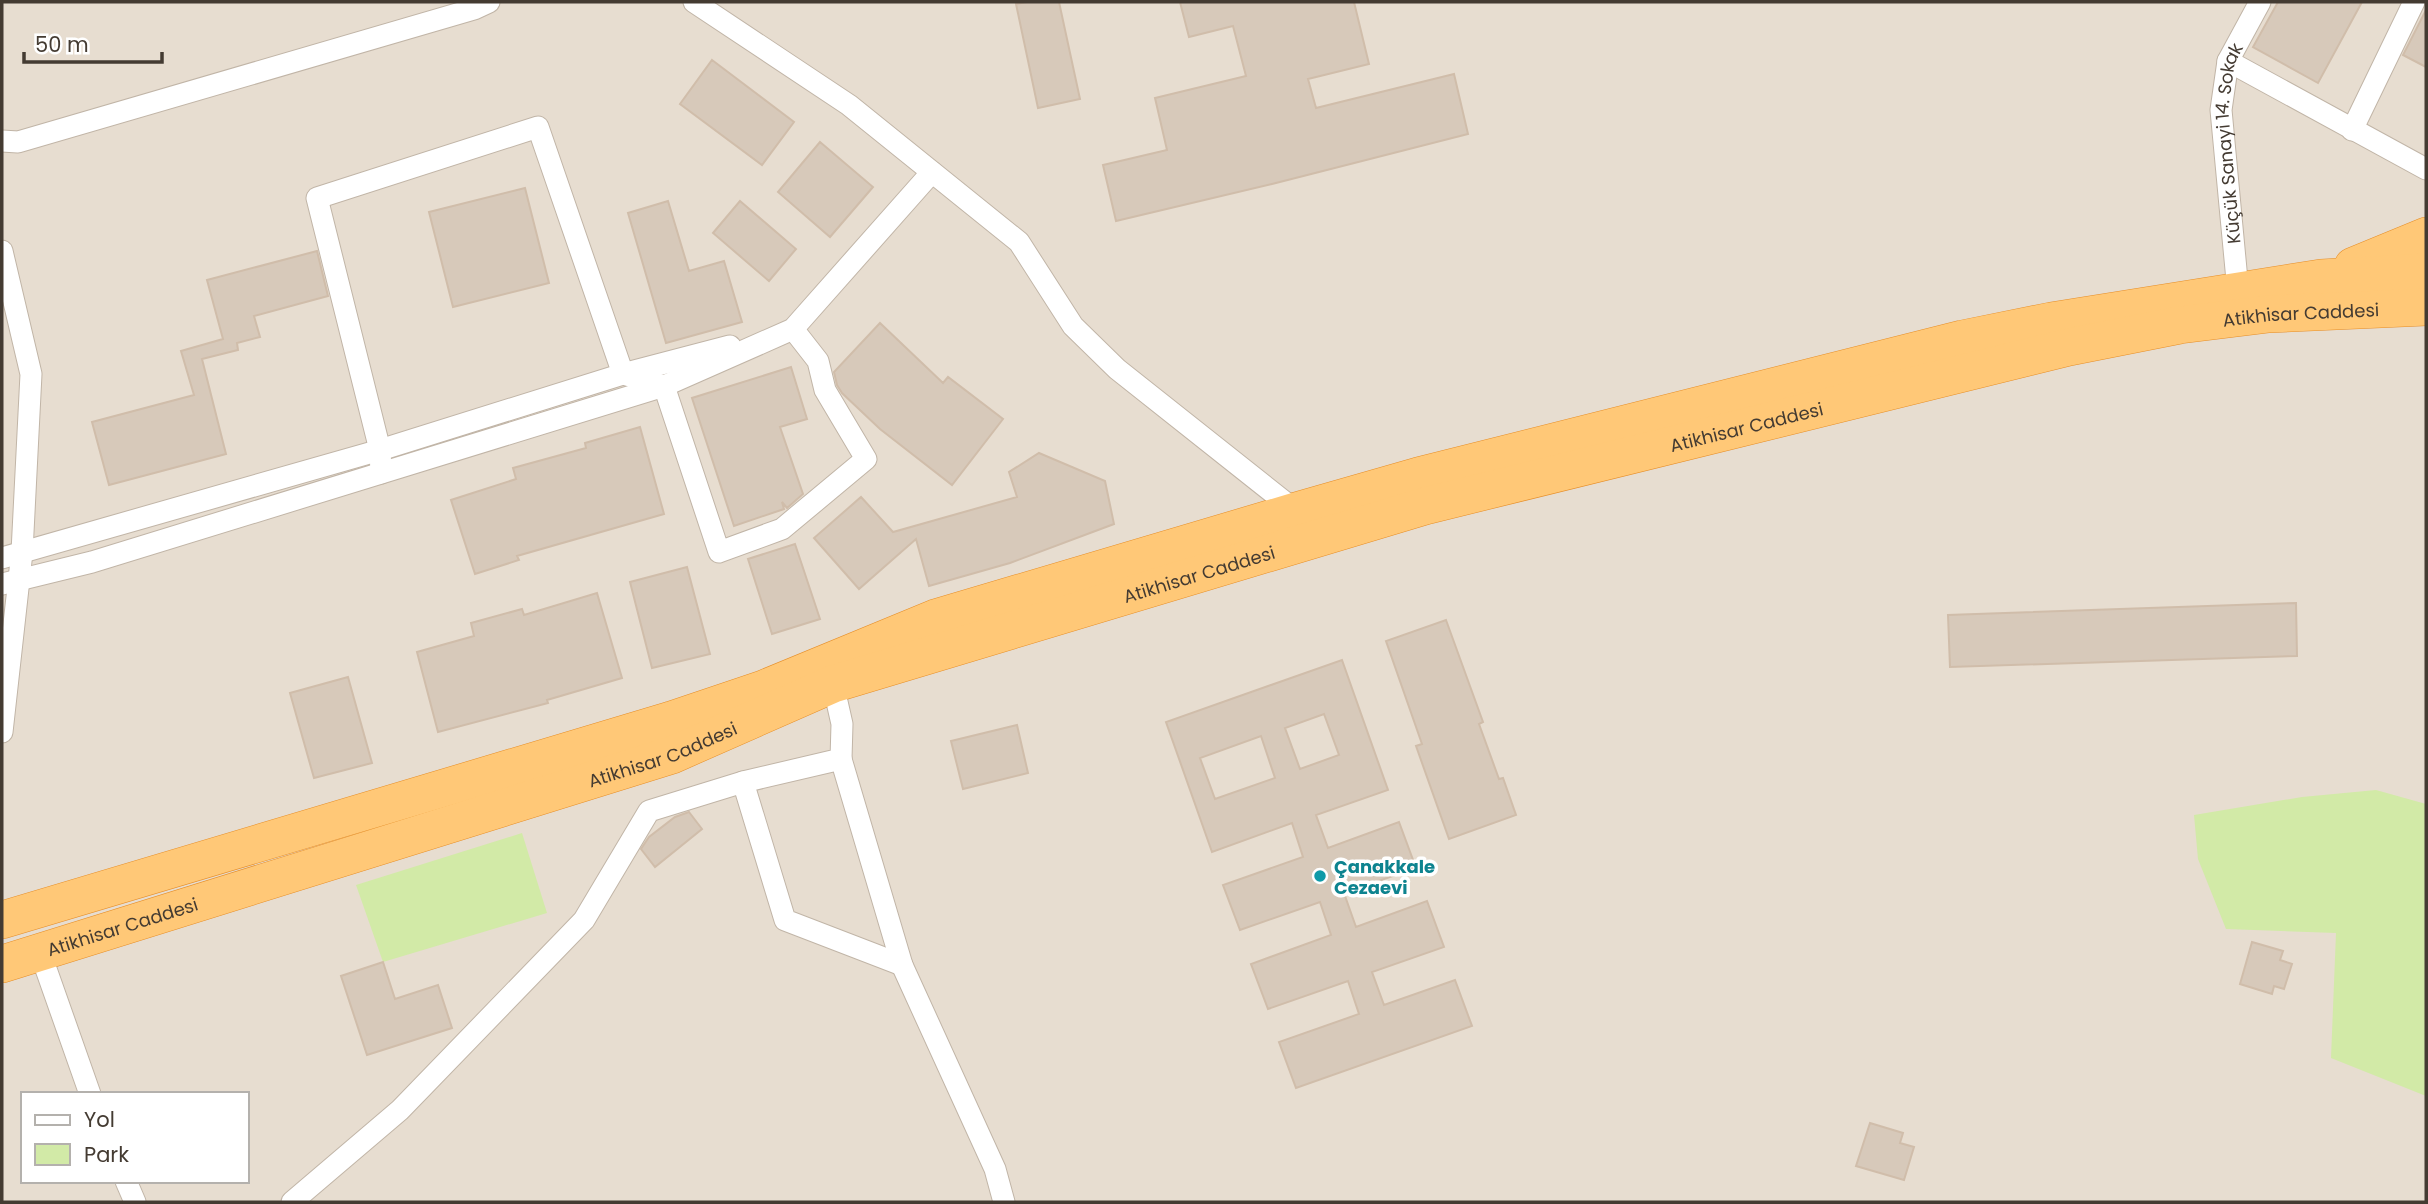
<svg xmlns="http://www.w3.org/2000/svg" width="2428" height="1204" font-family="Poppins,sans-serif">
<style>
.residential{fill:#e7ddd0;fill-rule:evenodd}
.green{fill:#d2eaa7}
.building{fill:#d7c9ba;stroke:#d0bdaa;stroke-width:2;fill-rule:evenodd}
.lines{fill:none;stroke-linecap:round;stroke-linejoin:round}
.minor-casing{stroke:#c1b5a7;stroke-width:23}
.trunk-casing{stroke:#e68e28;stroke-width:38}
.minor{stroke:#fff;stroke-width:21}
.trunk{stroke:#ffc877;stroke-width:37}
.culture-dot{fill:#0f9aa8;stroke:#fff;stroke-width:2.5}
.labels{text-anchor:middle;dominant-baseline:central;stroke-width:7;stroke-linejoin:round;paint-order:stroke}
.street-label{font-size:18px;fill:#443b32;stroke:#fff}
.culture-label{font-size:18px;font-weight:bold;fill:#0d838f;stroke:#fff;text-anchor:start}
</style>
<rect width="100%" height="100%" fill="#f2ece2"/>
<!-- residential -->
<path class="residential" d="M2,2H2426V1202H2ZM23,1094H247V1181H23Z"/>
<!-- green -->
<path class="green" d="M2376,790L2426,804V1096L2331,1058L2336,933L2226,929L2198,859L2194,815L2302,797Z
M522,833L547,913L383,962L356,885Z"/>
<!-- building -->
<path class="building" d="M1027,2H1059L1080,99L1038,108L1016,4Z
M1180,2H1354L1369,64L1308,79L1316,108L1454,74L1468,134L1272,184L1116,221L1103,165L1167,150L1155,98L1246,76L1233,26L1189,37Z
M2278,2H2362L2318,83L2253,47Z
M2426,10V67L2403,55Z
M712,60L794,122L762,165L680,104Z
M820,142L873,187L830,237L778,192Z
M525,188L549,283L453,307L429,212Z
M668,201L689,271L724,261L742,322L666,343L628,213Z
M740,201L796,249L769,281L713,233Z
M317,251L328,296L254,316L260,337L237,343L238,350L202,359L226,454L109,485L92,422L194,395L181,351L223,339L207,280Z
M880,323L943,383L948,377L1003,419L952,485L880,429L842,393L837,385L834,372Z
M791,367L807,419L780,427L803,494L787,508L782,502L784,509L734,526L692,398Z
M640,427L664,514L517,556L519,560L475,574L451,500L516,479L513,468L586,448L585,443Z
M1039,453L1105,481L1114,524L1010,563L929,586L916,539L859,589L814,538L861,497L893,532L1017,497L1009,472Z
M795,544L820,619L772,634L748,559Z
M687,567L710,654L652,668L630,582Z
M597,593L622,678L547,700L548,703L438,732L417,652L474,636L471,623L522,609L524,615Z
M2296,603L2297,656L1950,667L1948,615Z
M1446,620L1483,722L1479,724L1499,779L1503,778L1516,815L1449,839L1416,746L1422,744L1386,641Z
M1342,660L1388,790L1316,815L1328,848L1399,822L1416,868L1344,893L1356,927L1427,901L1444,947L1372,972L1384,1005L1455,980L1472,1026L1296,1088L1279,1042L1359,1014L1348,981L1268,1009L1251,964L1331,935L1320,902L1240,930L1223,885L1303,857L1292,823L1212,852L1166,722ZM1324,714L1339,755L1300,769L1285,728ZM1261,736L1275,778L1215,799L1200,758Z
M348,677L372,763L314,778L290,693Z
M1017,725L1028,773L963,789L951,741Z
M689,812L702,829L655,867L641,849L649,837L675,817Z
M2252,942L2283,951L2280,960L2292,964L2284,989L2274,986L2272,994L2240,984Z
M383,962L395,999L438,985L452,1028L367,1055L341,976Z
M1870,1123L1903,1133L1900,1143L1914,1147L1904,1180L1856,1166Z"/>
<g class="lines">
<!-- minor casing -->
<g class="minor-casing">
<g id="minor">
<path d="M694,2L849,105L1019,242L1073,326L1117,369L1296,511"/>
<path d="M2228,61L2426,169"/>
<path d="M2352,130L2414,2"/>
<path d="M2,141L18,142L474,9L489,2"/>
<path d="M2,251L31,374L22,552L2,732"/>
<path id="s1" d="M2238,291L2221,110L2228,61L2260,2"/>
<path d="M381,473L380,450L317,198L538,127L623,374L664,386L719,552L782,529L866,459L825,390L818,361L793,329"/>
<path d="M2,558L380,450L623,374L730,346"/>
<path d="M2,584L92,562L664,386L793,329L932,172"/>
<path d="M833,684L842,724L841,759L743,782L785,920L902,965"/>
<path d="M841,759L902,965L995,1169L1004,1202"/>
<path d="M40,952L90,1094"/>
<path d="M126,1181L135,1202"/>
<path d="M292,1202L400,1110L584,920L649,811L743,782"/>
</g>
</g>
<!-- trunk casing -->
<g class="trunk-casing">
<g id="trunk">
<path d="M2353,266L2426,236"/>
<path d="M2,920L671,720L763,689L935,618L1296,511L1418,476L1962,339L2051,321L2321,278L2426,272"/>
<path id="s2" d="M2,964L672,755L833,684L1425,506L2069,347L2180,325L2269,314L2426,307"/>
</g>
</g>
<!-- minor -->
<use href="#minor" class="minor"/>
<!-- trunk -->
<use href="#trunk" class="trunk"/>
</g>
<!-- markers -->
<circle class="culture-dot" cx="1320" cy="876" r="7"/>
<g class="labels">
<!-- street labels -->
<g class="street-label">
<text stroke="none"><textPath href="#s1" startOffset="149">Küçük Sanayi 14. Sokak</textPath></text>
<text stroke="none"><textPath href="#s2" startOffset="2394">Atikhisar Caddesi</textPath></text>
<text stroke="none"><textPath href="#s2" startOffset="1827">Atikhisar Caddesi</textPath></text>
<text stroke="none"><textPath href="#s2" startOffset="1260">Atikhisar Caddesi</textPath></text>
<text stroke="none"><textPath href="#s2" startOffset="693">Atikhisar Caddesi</textPath></text>
<text stroke="none"><textPath href="#s2" startOffset="126">Atikhisar Caddesi</textPath></text>
</g>
<!-- culture labels -->
<g class="culture-label">
<text x="1334" y="866">Çanakkale<tspan x="1334" dy="21">Cezaevi</tspan></text>
</g>
</g>
<!-- border -->
<rect width="2428" height="1204" fill="none" stroke="#443b32" stroke-width="7"/>
<!-- legend -->
<rect x="21" y="1092" width="228" height="91" fill="#ffffff" stroke="#b4b1ad" stroke-width="2"/>
<rect x="35" y="1115" width="35" height="10" fill="#ffffff" stroke="#b4b1ad" stroke-width="2"/>
<text x="84" y="1127" font-size="21" fill="#443b32">Yol</text>
<rect x="35" y="1144" width="35" height="21" fill="#d2eaa7" stroke="#b4b1ad" stroke-width="2"/>
<text x="84" y="1162" font-size="21" fill="#443b32">Park</text>
<!-- scale -->
<path d="M24 52v10h138v-10" fill="none" stroke="#443b32" stroke-width="3.5"/>
<text x="35" y="52" font-size="21" fill="#443b32" stroke="#ffffff" stroke-width="5" paint-order="stroke">50 m</text>
</svg>
